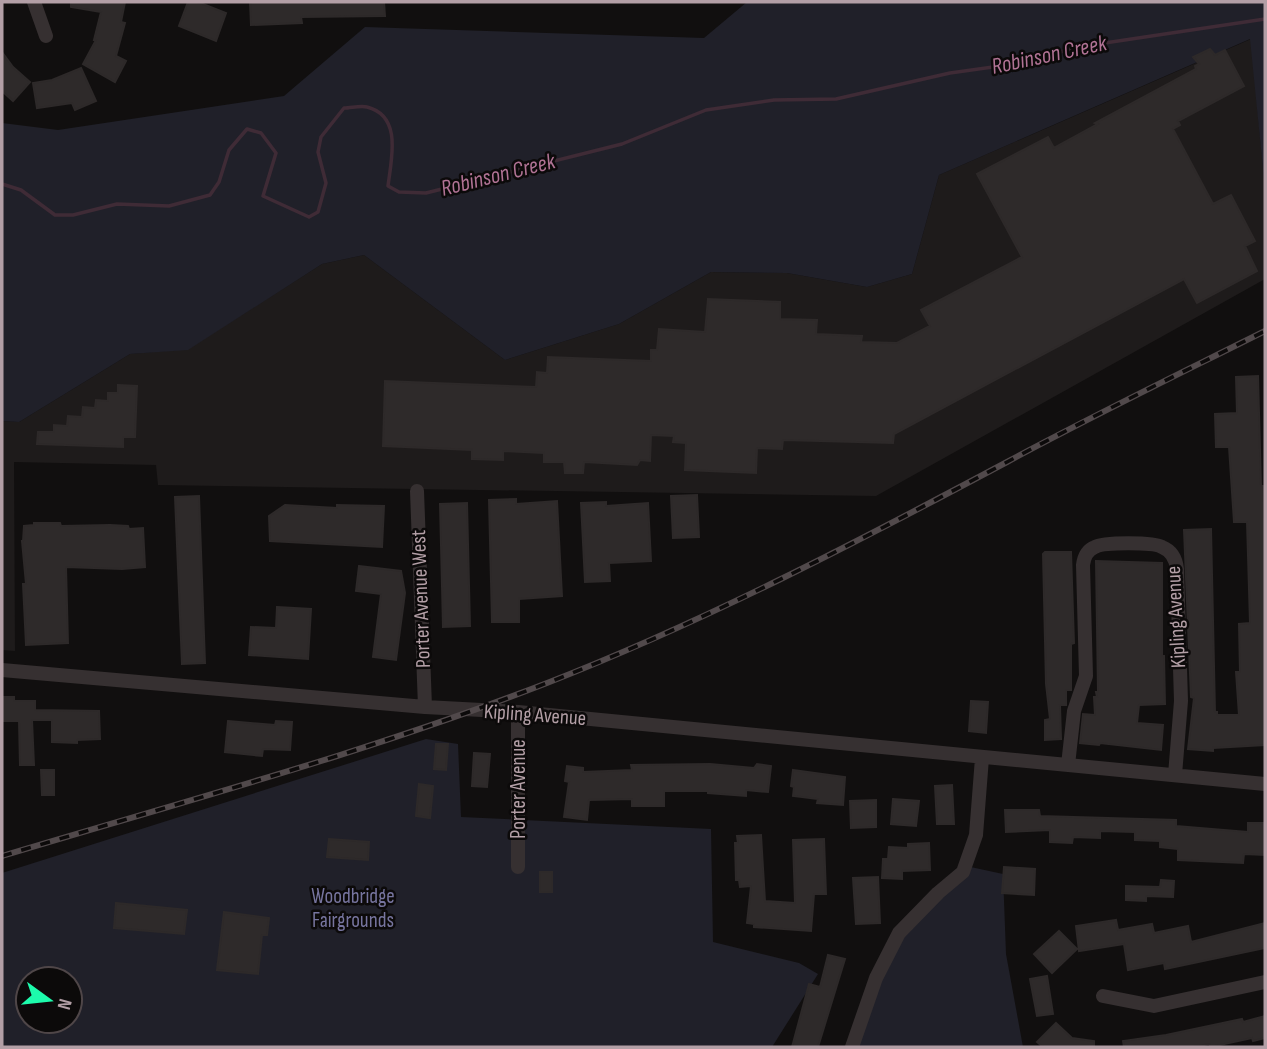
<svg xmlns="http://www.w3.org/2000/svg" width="1267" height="1049" font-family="'Sofia Sans Condensed',sans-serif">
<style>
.built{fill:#1e1b1b}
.green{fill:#202029;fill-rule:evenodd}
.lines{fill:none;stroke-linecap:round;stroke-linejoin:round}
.stream{stroke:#3f2b36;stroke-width:3.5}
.building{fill:#2e2a2a;stroke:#2d2929;stroke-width:2}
.minor{stroke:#363031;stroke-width:14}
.rail-casing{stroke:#51494b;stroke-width:6}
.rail{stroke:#0c0a0a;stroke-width:3.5;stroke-dasharray:10;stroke-linecap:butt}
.labels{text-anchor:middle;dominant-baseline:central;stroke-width:5;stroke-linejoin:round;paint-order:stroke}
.street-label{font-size:21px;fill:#b39fa6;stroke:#0c0a0a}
.park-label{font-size:21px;fill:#77759f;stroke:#0c0a0a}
.water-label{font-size:23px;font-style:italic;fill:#b17395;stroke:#0c0a0a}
</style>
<rect width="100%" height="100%" fill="#110f0f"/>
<!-- built -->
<path class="built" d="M1251,39L1265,189V279L876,496L158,485L156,465L14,462L15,651L2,650V421L19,422L130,354L188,349L322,264L364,255L505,360L619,324L711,272L787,273L867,287L912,274L939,175Z"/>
<!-- green -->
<path class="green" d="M747,2H1265V189L1250,39L939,175L912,274L867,287L787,273L711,272L619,324L505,360L364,255L322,264L188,350L130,354L19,422L2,421V123L58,130L284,96L365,27L704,38Z
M426,739L458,744L461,817L711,829L713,942L799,963L818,974L772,1047H2V873ZM28,979H70V1021H28Z
M966,866L1003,874L1006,954L1023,1047H848L891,942Z"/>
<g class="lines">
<!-- stream -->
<path class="stream" d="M2,184L21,190L55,215H73L117,204L169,206L210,195L219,182L229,150L247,129L261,133L276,153L263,196L309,217L318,212L326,183L318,152L321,137L344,108C351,108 361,105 367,107C403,116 391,160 388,186L399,192L426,193L622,144L706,110L774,100L836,99L950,73L1021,63L1078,47L1265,19"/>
</g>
<!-- building -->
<path class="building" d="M71,2H125L121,22L125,23L116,56L126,61L115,82L83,64L96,40H94L101,12L71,7Z
M188,2H198L226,13L216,41L179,26Z
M250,2H384L385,16L301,17L302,23L251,25Z
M1210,49L1215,55L1225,50L1244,86L1178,121L1180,125L1173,129L1213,204L1231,195L1255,241L1245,246L1257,271L1197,303L1184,279L894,434L893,443L783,440L782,449L757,448L756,473L685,470L686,443L673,442L674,436L651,435L650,461L640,460L637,465L584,462L583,473H565L564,462H544V453L503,451V460L472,459V450L383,446L385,381L536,387L537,372L547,373L548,357L651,361V350H657L659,329L705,332L708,299L780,302V319L817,320L816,334L862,336L861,342L897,343L930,326L921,310L1022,257L977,174L1048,137L1054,148L1098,124L1095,123L1196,69L1195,66L1199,64L1193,57Z
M2,52L13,67L30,82L13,101L2,91Z
M81,68L96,101L75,110L72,103L37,108L33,83L52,80Z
M1258,376L1261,486H1263L1265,518V745L1213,748V751L1188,749L1194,698L1191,697L1184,530L1211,529L1215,712H1217V715H1239L1236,672H1240L1239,624L1250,623L1247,522H1234L1229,447H1216L1215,414L1237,413L1236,377Z
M118,385L137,386L135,437H123V447L37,444L38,432H54V425L67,426L68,416L82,417L83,407L95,408L96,400L108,401V393H118Z
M697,495L699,537L673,538L671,496Z
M199,496L205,663L182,664L175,497Z
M516,499V504L557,501L562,596L519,599V622H492L489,500Z
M606,502V506L648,503L651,561L609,563L610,581L585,582L581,503Z
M467,503L470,626L443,627L440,504Z
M285,505L337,508V505L384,506L382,547L270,541L269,516Z
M34,523H60L61,526L110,525L128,526L129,529L143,528L145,567L122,569L66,567L68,643L26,645L23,584H26L22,541H23L24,526L34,525Z
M1045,552H1071L1074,643L1071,644V690H1066V705H1060L1061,739L1045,740V720L1050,719L1046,684L1043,554Z
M1096,561L1162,563V656H1164L1165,704L1139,705L1137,723L1163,725L1161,750L1100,743L1099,745L1080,743L1083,714L1095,715L1094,697H1097L1096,692H1098Z
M359,566L401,571L405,593L396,660L373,657L381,594L356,591Z
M277,607L311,609L308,659L249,655L251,627L276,628Z
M2,697H14V701H35V710L99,711L100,739L77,740V743L52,742V720H32L34,765H20L19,721H2Z
M971,701L988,702L986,733L969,731Z
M228,721L275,725L276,721L292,722L290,750L263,749L262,756L225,752Z
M436,744H448L446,770L434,769Z
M474,753L490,754L487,787L472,786Z
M710,764L754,768L757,764L771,766L768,792L746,790V796L708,793V791H664V806H632V799L589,800L587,820L564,817L569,782L565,781L567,766L583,768V772L632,770L631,765Z
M41,770H54V795H42Z
M793,770L845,777L843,805L817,803L818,799L793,796L794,787L791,786Z
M419,784L433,786L430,818L416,816Z
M952,785L954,824H937L935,786Z
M893,799L919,801L916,826L891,824Z
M876,800V827L851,828L850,801Z
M1005,810H1039L1040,816L1176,820V826L1248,832V823H1265V855L1244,854L1243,863L1178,860V849L1160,847V841L1135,840V832L1100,831V838L1073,837L1072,843L1050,842V830L1006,832Z
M761,835L765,901L795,903L793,840L824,839L826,894H814L811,931L754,927V924L747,923L751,886L740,887L739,880H736L735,843H738L737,836Z
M329,839L369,842L368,860L327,857Z
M929,843L930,870L902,871V879L882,878L883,859H888L889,847L908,848V844Z
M1004,867L1035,869L1034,895L1002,893Z
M540,872H552V892H540Z
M878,877L880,923L856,924L853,878Z
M1161,880L1174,881L1173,897L1146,896V901L1126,900V886L1160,887Z
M116,903L187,910L184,934L114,928Z
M224,912L269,918L267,935H262L258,974L217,970Z
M1116,920L1118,930L1152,924L1154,933L1188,926L1191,942L1265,923V948L1165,969L1164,963L1128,970L1124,944L1079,951L1076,926Z
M1059,931L1077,949L1052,973L1034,954Z
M828,955L845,959L818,1047H792L809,984L820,987Z
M1047,976L1053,1014L1037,1016L1030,979Z
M1265,1016V1038L1253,1041L1252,1038L1211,1047L1209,1044L1194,1047H1124L1123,1041L1166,1035L1242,1019L1243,1022Z
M1056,1023L1072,1038L1094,1041V1047H1043L1037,1042Z"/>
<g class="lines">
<!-- minor -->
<path class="minor" d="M34,2L46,36
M417,491L425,707
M2,670L425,707L518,712L1265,784
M1068,765L1074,711L1086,676L1083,565C1084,557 1087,550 1095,547C1103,542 1154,542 1162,547C1172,551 1176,560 1177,569L1181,701L1175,775
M518,867V712
M1103,996L1154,1006L1265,982
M852,1047L876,978L899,933L938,893L963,872L976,835L982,758"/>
<!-- rail casing -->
<g class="rail-casing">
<path id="rail" d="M2,856C185,801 369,752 547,683C706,621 857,542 1007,462C1092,416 1179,374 1265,331"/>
</g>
<!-- rail -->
<use href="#rail" class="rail"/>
</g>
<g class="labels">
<!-- street labels -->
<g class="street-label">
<text transform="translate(421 599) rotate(-92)">Porter Avenue West</text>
<text transform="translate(1176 617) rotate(-93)">Kipling Avenue</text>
<text transform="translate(535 715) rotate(4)">Kipling Avenue</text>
<text transform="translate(518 789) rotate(-90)">Porter Avenue</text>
</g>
<!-- park labels -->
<g class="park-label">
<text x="353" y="896">Woodbridge<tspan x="353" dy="24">Fairgrounds</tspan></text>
</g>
<!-- water labels -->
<g class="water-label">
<text transform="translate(1049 55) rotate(-12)">Robinson Creek</text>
<text transform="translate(498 175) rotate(-14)">Robinson Creek</text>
</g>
</g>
<!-- border -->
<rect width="1267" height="1049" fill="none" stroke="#b39fa6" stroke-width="7"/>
<!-- north arrow -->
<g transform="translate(49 1000) rotate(105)"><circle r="33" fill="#0c0a0a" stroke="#4f4648" stroke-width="2"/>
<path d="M0-5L12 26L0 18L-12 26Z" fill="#1dfbac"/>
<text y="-10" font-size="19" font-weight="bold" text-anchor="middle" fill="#b39fa6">N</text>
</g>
</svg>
